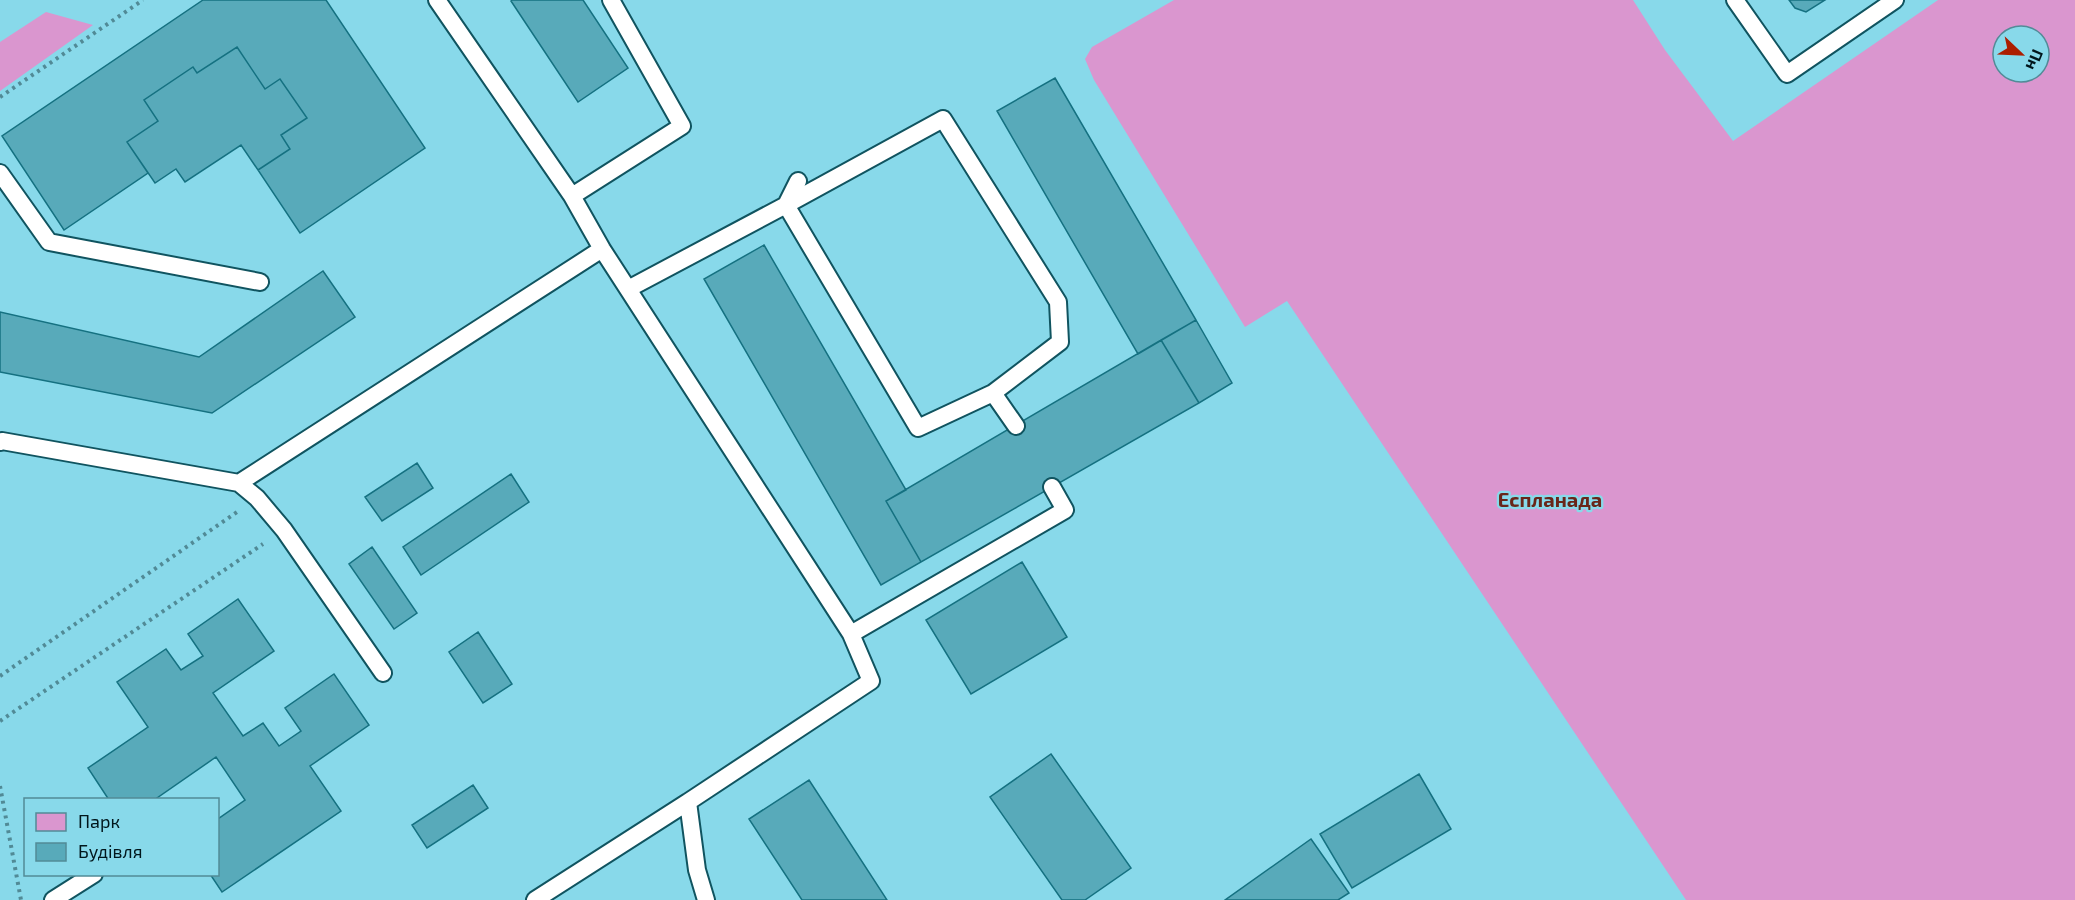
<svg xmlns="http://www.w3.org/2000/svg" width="2075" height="900" font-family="'Exo 2',sans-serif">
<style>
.green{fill:#da96cf;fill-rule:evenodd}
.building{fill:#58aaba;stroke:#157181;stroke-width:1.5}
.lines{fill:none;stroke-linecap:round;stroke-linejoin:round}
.service-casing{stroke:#105460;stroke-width:20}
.path{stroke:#518a96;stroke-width:4;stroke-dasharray:3 4.5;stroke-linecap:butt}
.service{stroke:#fff;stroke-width:16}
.labels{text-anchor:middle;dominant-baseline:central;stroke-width:4.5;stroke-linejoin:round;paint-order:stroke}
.neighbourhood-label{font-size:20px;font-weight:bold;fill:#692619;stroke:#88d9ea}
</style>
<rect width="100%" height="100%" fill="#88d9ea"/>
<!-- green -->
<path class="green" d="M1174,0H1633L1665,50L1733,141L1938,0H2075V900H1686L1287,301L1245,327L1094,80L1085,59L1092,47ZM2003,36H2039V72H2003Z
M46,12L93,25L0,91V42Z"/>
<!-- building -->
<path class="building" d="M203,0H326L425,148L300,233L258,170L290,149L281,135L307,118L280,79L265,89L237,47L197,73L193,67L144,100L158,121L127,142L148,173L64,230L2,136Z
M512,0H583L628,68L578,102L511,1Z
M1789,0H1825L1806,12L1795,8Z
M237,47L265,89L280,79L307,118L281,135L290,149L258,170L241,145L185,182L176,169L155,183L127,142L158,121L144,100L193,67L197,73Z
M1055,78L1196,320L1138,354L997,111Z
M764,245L906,490L886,501L921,562L881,585L704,279Z
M323,271L355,317L212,413L0,372V312L199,357Z
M1196,320L1232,383L1199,403L1161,340Z
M1161,340L1199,403L921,562L886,501Z
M417,463L433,488L382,521L365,497Z
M511,474L529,502L421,575L403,547Z
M372,547L417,613L394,629L349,564Z
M1022,562L1067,637L971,694L926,620Z
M238,599L274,651L213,693L243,736L263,723L279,746L301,731L285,708L334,674L369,725L310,766L341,811L222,892L210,874H218V819L245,800L216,757L154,800H109L88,768L148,727L117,682L166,649L181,670L203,656L188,634Z
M478,632L512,684L483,703L449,652Z
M1051,754L1131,868L1085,900H1062L990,797Z
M1419,774L1451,829L1352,888L1320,834Z
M809,780L887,900H802L749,819Z
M473,785L488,808L427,848L412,825Z
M1311,839L1349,893L1338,900H1225Z"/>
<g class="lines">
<!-- service casing -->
<g class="service-casing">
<path id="service" d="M437,0L572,196L602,249L851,634L871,681L688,802L697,870L706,900
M1735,0L1787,74L1895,0
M0,173L49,242L260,282
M572,196L682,126L611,0
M786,205L943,119L1058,302L1060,342L993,393
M786,205L798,181
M628,289L786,205L918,428L993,393L1016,426
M0,442L2,441L239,483L602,249
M239,483L257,498L284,530L383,673
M851,634L1065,510L1052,487
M53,900L94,874
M535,900L688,802"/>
</g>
<!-- path -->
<path class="path" d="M0,97L143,0
M0,676L237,512
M0,721L263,544
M0,786L21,900"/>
<!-- service -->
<use href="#service" class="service"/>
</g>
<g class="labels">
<!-- neighbourhood labels -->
<g class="neighbourhood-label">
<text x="1550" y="499">Еспланада</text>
</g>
</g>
<!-- legend -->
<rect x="24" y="798" width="195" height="78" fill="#88d9ea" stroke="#528b97" stroke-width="1.5"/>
<rect x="36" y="813" width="30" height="18" fill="#da96cf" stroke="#528b97" stroke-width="1.5"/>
<text x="78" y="828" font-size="18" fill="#00161b">Парк</text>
<rect x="36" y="843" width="30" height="18" fill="#58aaba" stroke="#528b97" stroke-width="1.5"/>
<text x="78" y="858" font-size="18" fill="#00161b">Будівля</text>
<!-- north arrow -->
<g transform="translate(2021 54) rotate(113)"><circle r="28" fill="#88d9ea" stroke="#528b97" stroke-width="1.5"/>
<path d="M0-4.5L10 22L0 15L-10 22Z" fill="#ac1e00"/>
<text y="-9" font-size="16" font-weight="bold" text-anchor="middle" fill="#00161b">Пн</text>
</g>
</svg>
